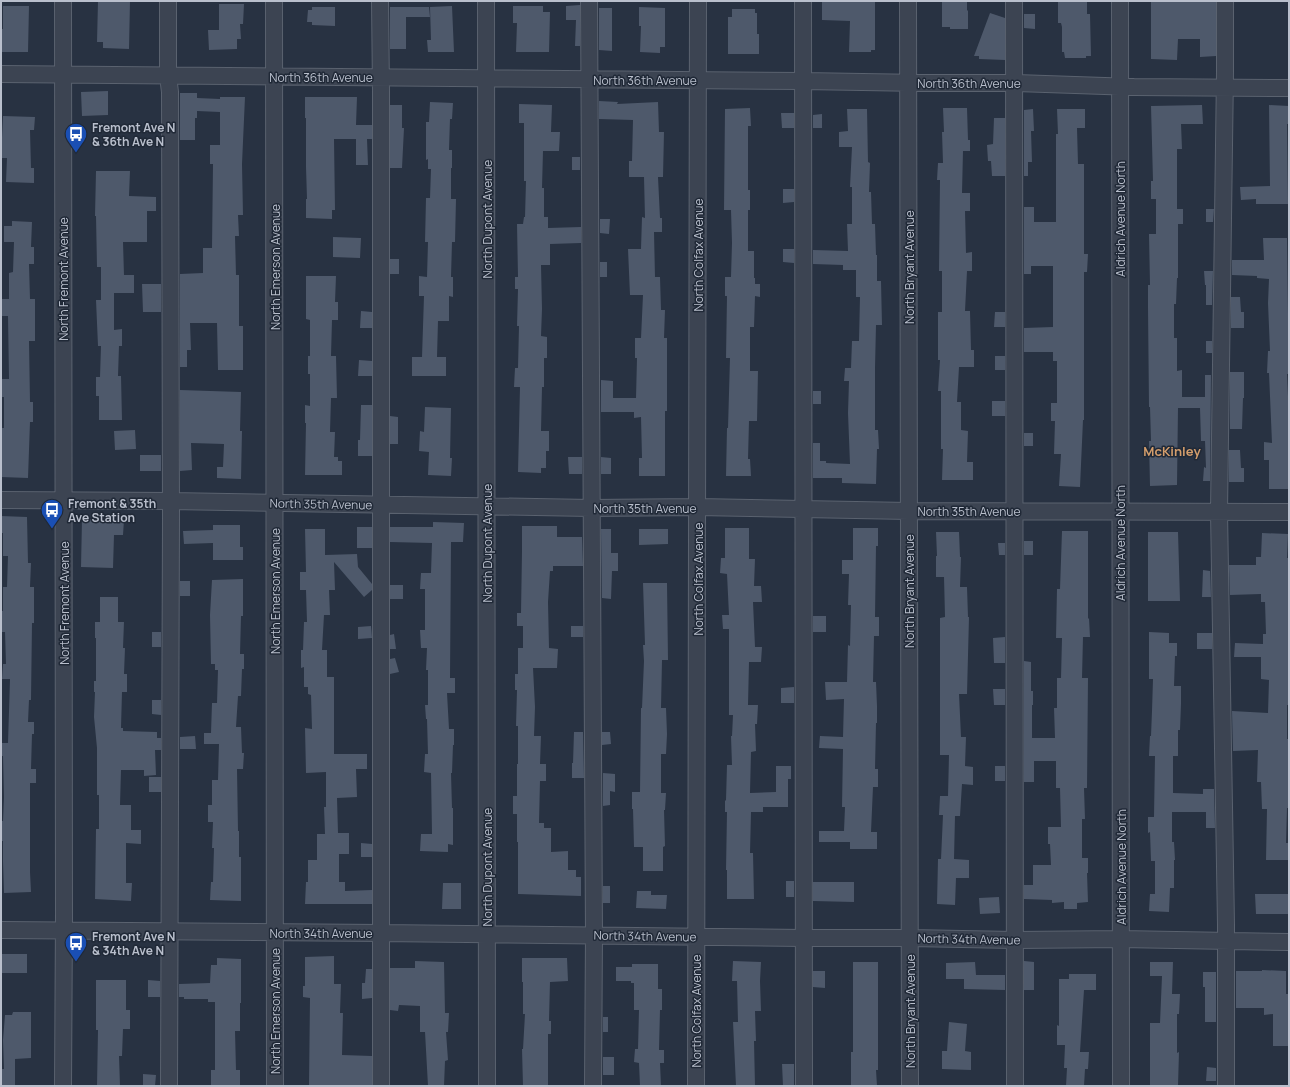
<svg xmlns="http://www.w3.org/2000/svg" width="1290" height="1087" font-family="Manrope,sans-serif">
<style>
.building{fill:#4e596b}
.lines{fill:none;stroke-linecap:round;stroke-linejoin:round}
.minor-casing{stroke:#5a626f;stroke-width:18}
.minor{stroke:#3c4452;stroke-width:16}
.labels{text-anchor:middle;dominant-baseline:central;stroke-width:3;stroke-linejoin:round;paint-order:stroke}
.street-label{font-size:12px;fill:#b9bfcc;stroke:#202937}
.poi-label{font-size:12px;font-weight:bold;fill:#b9bfcc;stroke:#202937;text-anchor:start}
.neighbourhood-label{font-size:13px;font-weight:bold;fill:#d49e6c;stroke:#202937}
</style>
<rect width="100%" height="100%" fill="#283242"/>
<!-- building -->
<path class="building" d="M98,1H130L129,49L103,48V42H97Z
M822,1H875V50H871V52H849L850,21L822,20Z
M942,1H967V10L968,11V29H950V27H942Z
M1058,1H1087V14H1090L1091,56H1086V58H1065L1064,52H1062V27L1061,23H1058Z
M1151,1H1216V56L1200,57V39H1178L1177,60L1151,59Z
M219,4H244L243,24H240L241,39H237V49L209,50L208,30H219Z
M580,5V46H575L576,20H566V6Z
M3,6H29L28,52H1V29H3Z
M452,6L454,52H428L427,40H431L430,7Z
M513,6H543V12H550L549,52H516L517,23H513Z
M312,7H335V26L312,25V22H307L308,10H312Z
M390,7H429L430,17H406V49H390Z
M639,7L665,8V47H660V53L640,52L641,26H639Z
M599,8H612V51L599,50Z
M732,9H755V13H757V34H759V54H728V17H732Z
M990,13L1005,18V60L979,59V56H974Z
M1024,14H1035V29L1024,28Z
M108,91V115L82,116L81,92Z
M180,93H197V98L220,99V97H245L242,164L243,215H238L239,236H235L236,275H239V326H243V370H218L217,323H190L191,350H187V367H180V274L203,273V248H212L213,164H210V145H220V112L197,111V118H195V140H180Z
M305,97H357L356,125H372V139H367L368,165H356V139H334L335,210H332V219L306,218V199H307L306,167V118H305Z
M599,101L618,102L617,104L658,102L659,132H664L663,177H658L660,218H662V232H654L655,277H660L661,310H665L664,338H667V411H665V476H639V458H642L641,417L634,418V412H601V380L613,381V398H636L637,358H635V338H641L643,295H630L628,249H641L642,217L645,218L644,177H629V161H632L633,120L599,119Z
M430,102L453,103L452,119H450L449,150H452V168H451V199H456L455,242H452L451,277H453V297L449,296V321H438L437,357H446V376H412V357H422L424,296H419V276L427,277L428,242H425L426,198H430L431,169H428V159L426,160V122H429Z
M519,104L552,105L551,132H560L559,151H543L542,188H544V217H548V228L581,227V243L550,244V265H541L542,309L541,336L547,337V358H544V387H542L541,431H549V451H546V468H541V473L518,472L520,387H514L515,368H518L519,326H517L518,289H515V277H518L517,224H523L524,217H525L526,181H524V123H519Z
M390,105H402V128H404L402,168H390Z
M1202,105L1203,124H1181L1182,149H1177V209H1183V224H1178V278H1177L1176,304H1174V338H1177V371L1182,370V397H1205V375H1211L1210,481H1203L1204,467L1206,468L1205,441H1201L1200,408H1178L1177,485L1150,486L1149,441H1151L1150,407H1149L1148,308V285H1150L1149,234H1156V199H1151V181H1153L1151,106Z
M1269,105L1289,106V124H1287L1288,204H1256V199L1241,200L1240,187L1270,186Z
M750,108L751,126H748V190H750V210H748V251H754V278H755V284H760V297L755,296L754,327H750V371H758L757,421H749L748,459H750L751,476H726L727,428H728L730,358H726L727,296H725V277H731L732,243L731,210H724L725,109Z
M943,108H967L968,140H970V151H963L962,193H970V211H965L966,253L972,252V271H967L965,311H970L971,350H974V367H959L957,402H961V430L968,431L967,462H973V480H942L943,449H941V391H938L940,360H938V312H942V271H939L940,180H937L938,163H943L942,132H944Z
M847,109H867L868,162L870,163L869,192H871L872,224H875L876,255H877V281H881L882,325H876L875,368V430H878L879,449H877L876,484L842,483V478H813V443H820V461H826V463L850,464L848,413L849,381H844L845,368H851L852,341H859L860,297H856V270H843V265L813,264V250L848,251L847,224H852V187H850L852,147H839V132L848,131Z
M1033,109L1034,131H1031L1032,162H1028V176H1024V110Z
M1057,109H1085V128H1077L1078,164H1084V254H1088L1087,272H1084V420H1083L1080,487L1059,486L1061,454H1054L1055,421H1051V403H1057V361H1053V352H1024V328L1053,327V266H1031V274H1024V207H1034V222H1056V134H1058Z
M781,113H794V128H782Z
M822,114V128H813V115Z
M3,116L35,117L34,130H30L31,168H34V183L6,182L7,158H1Z
M994,118H1005V176H992L991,161H988L987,145L993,144Z
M572,157H580V170H572Z
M96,171H130L129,196L156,197V211H147V242H123L124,275H134V293H114V330L122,329V346H119L118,376H121L122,420H99V396H96V377H100L101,346H98L96,300H101V267H97L96,216H95Z
M783,189H794V202L783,203Z
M1206,209H1214L1213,222H1206Z
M600,219H610L609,234L600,233Z
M12,221L32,222L31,247H34V264H29L30,299H35V341H29L30,402H33V422H30L28,478L1,477V428H4V397H1V379H9L8,316H1V299H9V273L13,272L14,242H4V226H12Z
M333,237L361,238L360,258L333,257Z
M1263,238H1287L1288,313H1289V374H1287L1289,418V489H1269V460H1264V442L1272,443L1269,373H1267L1268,351H1270L1268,303L1269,279L1257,278V276L1232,275V260H1264Z
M783,249H794V263L783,262Z
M390,259H399V274H390Z
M600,262H607V277H600Z
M1204,271H1213L1212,305H1206V285H1205Z
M306,276H336L335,302H338V320H332L331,356H336L337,398H331L330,432H335L334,457H338V461H342V475H305L306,423H305V405L310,406V374H308V356H310V320L306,319Z
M142,284H161V312H143Z
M1231,297H1240L1241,312H1244V328H1231Z
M361,311L372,312V328H360Z
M995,312H1005V327H994Z
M1206,341H1212V353H1206Z
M995,356H1005V370H995Z
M359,360L372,361V376H358Z
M1230,372H1244V398H1243L1242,429H1230Z
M180,390L241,392L240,431H242L241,479L217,478V467H223L224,444L191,443L192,470L180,471Z
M813,391H821V404H813Z
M992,401H1005V416H992Z
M361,405H372V456H358V440H360Z
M425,407L451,408L450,458H452L451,476L428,475L429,452L419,451L420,431L424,432Z
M390,416L398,417V444H390Z
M135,430L136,449L115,450L114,431Z
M1024,433H1033V446H1024Z
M1229,450H1240L1241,468H1244V482H1229Z
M140,455H161V471H140Z
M568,457H582V474H569Z
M601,457L611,458V474H601Z
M1,516L27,517L28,563H31L30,587H34V623H32L31,700H29L28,722H34V734H32L31,769H36V783H30V872L31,892L4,893L3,862V841H1V821H3L4,797L3,756H1V743H8L10,679H2L3,664H6L5,632H1V611H3V587H7L8,556H3V533H1Z
M82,519L124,520L123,535H114L113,568L81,567Z
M433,522L464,523L463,542H451L450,678H455V693H447L449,729H454V745H453L452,773H451L452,808H453V845L448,844V852L420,851L421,834H432L431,773L424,772L425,754H428L427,719H426L425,705H428V670H426L427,648H421L420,630H425V589H420L421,573H431L432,543L390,542V527H433Z
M213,525H240V547H243V560H213V543L184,544L183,531L213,530Z
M522,526H557V537H582L583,566H553V571H550L548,602L549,648L558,649L557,668H533L535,707L534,736H541L540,764H546V781H540L539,823H544V828H551V852L568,851V870H576V877H581V896L518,894V842H517V814H513V796H517V764H518V726H516L517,690H515V674H518V648H523V626H517V613H521L522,551Z
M357,527H372V548H357Z
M725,528H749V559H755L754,586H761L762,602H753L755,647H762L761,662H749L748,705H758L757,724H755L756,751L751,752L750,793L776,792V766H791V779H788V807H763V812H751L750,853H753L754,899H727V870H726L727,812H725V801L726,800L727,765H732L731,736H732L733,715H729V629H723L722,615H729L727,574L720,573L721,558H725Z
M853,528H878V546H876L875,617H879V636H874L873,682H876L877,706V723H876L875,769H878V787H873L871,832H877V849H850V842H819V831H844L845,807H842L843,749L819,748L820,736L843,737L844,699L826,700L825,682H847L848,645L850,646L851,605H848L849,574H842V560H853Z
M305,529H325V555L357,554L358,567L372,584V590L364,597L334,562L335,590H329L330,615H324L322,650H327V677H334V754H367V769H356L357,797L337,798L338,833H349V854H339V882H345V891L372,890V904H305L306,882H308V860H317V834H325L324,807H326V772L306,773L305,728L312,729L311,695L308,694V687H304V667L301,668V650H303L304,622H307L306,590H300V572H306Z
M601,529H611V553H618V571H612L611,599L602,598Z
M639,529H668V544L639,545Z
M1062,531H1088V619L1089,618L1090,637H1083L1082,678H1088L1087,788H1084L1085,819H1082V858H1088V873H1087L1088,902L1077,903V909H1064V902L1052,903V900L1024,899V885H1033V865H1051L1050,844H1048V827H1061L1060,788H1056V761H1034V782H1024V661L1031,662V691H1033V705H1032V738H1055L1054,708H1057V678H1061L1062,638H1056L1057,589H1060Z
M936,532H959L960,557H961L960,587H967L968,617H969L967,694H959L961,737H966L965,766L973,767V785L962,784L960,816H955L954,859L969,860V878H956L955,905L937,904L938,859H941L943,815H939L940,796H948L949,755H940V618L945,617L944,577H936V556H937Z
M1148,532H1178L1180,601H1148Z
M1262,533L1288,534L1287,558H1289V705H1287V739H1289V808H1287L1286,843H1289V860H1266L1267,809H1262L1261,782H1257L1258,750L1233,751L1232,711L1268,713L1269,680L1261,679V657H1234L1235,643L1263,644V634H1266L1265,602H1261V594L1230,595L1229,565H1256V557H1261Z
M1024,541H1033V555H1024Z
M998,543H1005V555H999Z
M1210,565L1211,597H1202L1203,570L1210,571Z
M243,579V616H241L240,654H244V669H242L241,696H238L236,727H241L242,753H244L243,769H237L238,831H239V857H241V901L210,900L211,882H213L214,848H212L213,822H208V805H212V780H218L219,744H204V733H211L212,703H217L218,670H215V664H211L210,615L212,580Z
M180,581H190V596H180Z
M643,583H667L668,660H662L661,708H666L667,734L666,754H661V793H666L665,810H664L665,846L663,847V871H643V847H634L633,809H632V792H640L641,708H642L644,661L643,645H645Z
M390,585H403V599H390Z
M100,597H118V622H124L123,648H125L124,674H127V692H122L121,728H123V731L157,732V738H161V750H155L156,775L144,776V770H121L120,805H131V830H141V844L126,843V883H132L131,901L95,899L96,829H99V795H97V748L94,717L95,692H94V681H96V638H95V622H100Z
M813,616H826V632H813Z
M371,626L372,638L358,639V627Z
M571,626H583V637H571Z
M152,632H161V647H152Z
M1149,632L1169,633V643H1177V656H1175L1174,686H1181V704L1180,730H1178V756H1173V793L1203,794V789H1214L1215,828H1206V812H1172V842H1174L1175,860H1174V888H1170L1169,912L1149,911L1150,894H1155V861H1151L1150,832L1148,833V817H1154L1155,756H1149L1150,736H1151L1152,711L1153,679H1149Z
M1197,633H1212V649H1197Z
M394,634L396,649H390V635Z
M1005,637V663H994L993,638Z
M395,658L399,672L390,674V659Z
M794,687V703H781V688Z
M993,689H1005V705H994Z
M152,700H161V715L152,714Z
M574,732H583L584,778H572V763H573Z
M602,732H610L611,744L602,745Z
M195,736L196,749H180V737Z
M995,766H1005V781H995Z
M603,773L615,774V792L610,791V805L603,806Z
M149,777H161V792H149Z
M361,843L372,844V857H361Z
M786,881H794V897H786Z
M813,882H854V902L813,901Z
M443,883H461V909H442Z
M603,886H610V903H603Z
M637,891H651V895H667L666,909L636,908Z
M1255,894H1289V914H1256Z
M999,897L1000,913L980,914L979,898Z
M1,954H27V973H1Z
M334,956V984H341L340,1013H343L342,1055L372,1056V1086H309L310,998L303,997V986H305V957Z
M217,958L241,959V1003H240V1031H235L236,1070H240V1086H211V1070H215V1002H208V999H184V997H179V984L210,983L211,965H217Z
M522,958H567L568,981L550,982L549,1021H551V1034H548V1086H523L522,1049H523L525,1014H523V982H522Z
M415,961L444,962L445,1013H449L448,1032H446L448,1060L445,1061L444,1086H428L425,1032H420V1006L399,1005L398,1011L390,1010V968H415Z
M733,961L761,962L760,981L761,1011H755L756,1041H754L755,1086H736L733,1022H738L737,981H732Z
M1024,961L1034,962V990H1024Z
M853,962H878V1070H876L877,1086H851V1052H853Z
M975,962L976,975H1005V990L964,989V979H946V963Z
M1150,962H1173L1172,994H1180L1179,1014H1177V1053L1179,1052L1178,1086H1150V1023H1160L1162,976H1150Z
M632,964H658V989H662V1010H660L659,1050H664V1063H660L661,1086H640L639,1063L634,1062L635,1049H638L639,1010H634V983H631V981H616V967H632Z
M366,969H372V998L362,999V983H365Z
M1262,970L1286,971V994H1289V1046H1273V1014L1264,1015V1008H1236V971H1262Z
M813,971H825V988L813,987Z
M1203,972H1216V1022H1205V987H1203Z
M1069,974H1096V990H1084L1080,1052H1089L1088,1069H1085L1084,1086H1066L1067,1068H1064L1065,1045H1057V1025L1059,1026V979H1069Z
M96,980H126V1010H130V1029H123L122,1056H119L120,1086H97L98,1030H96Z
M148,980L160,981V997H148Z
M13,1012H31V1058L15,1059V1086H1V1069H4L3,1040L5,1015H12Z
M603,1017H608V1032H603Z
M949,1022L967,1024L965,1051L971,1052V1070L942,1069V1051H947Z
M603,1057H614V1075H603Z
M782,1064H794V1086H783Z
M1207,1067L1216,1068V1081H1206Z
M143,1074L156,1075L155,1086H143Z"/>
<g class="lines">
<!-- minor casing -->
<g class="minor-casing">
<path id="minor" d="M63,1L64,917L63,1086
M168,1V76L170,92L171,518L169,1086
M274,1L275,1086
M380,1L381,91V1086
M486,1L487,1086
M589,1L594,935L593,1086
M803,1L804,1086
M908,1L910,1086
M1014,1L1015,1086
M1120,1L1121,1086
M1225,1V72L1219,512L1226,925V1086
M1,74L803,81L922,83H1015L1134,87L1289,88
M1,500L171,501L591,508L698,507L909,511L1289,512
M1,930L381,933L803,938H910L1014,940L1121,939L1289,942
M696,1086L698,1"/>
</g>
<!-- minor -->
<use href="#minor" class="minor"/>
</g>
<!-- icons -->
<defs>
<g id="bus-pin" transform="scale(1.15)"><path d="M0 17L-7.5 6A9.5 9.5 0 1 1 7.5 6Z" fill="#1a4fb4" stroke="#202937"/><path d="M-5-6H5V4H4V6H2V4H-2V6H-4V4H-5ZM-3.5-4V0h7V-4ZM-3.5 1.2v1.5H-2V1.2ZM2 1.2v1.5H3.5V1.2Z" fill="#fff"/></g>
</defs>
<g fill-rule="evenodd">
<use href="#bus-pin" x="76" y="134"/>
<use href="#bus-pin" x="52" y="510"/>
<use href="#bus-pin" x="76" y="943"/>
</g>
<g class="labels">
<!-- street labels -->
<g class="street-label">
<text x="321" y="77">North 36th Avenue</text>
<text x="645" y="80">North 36th Avenue</text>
<text x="969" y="83">North 36th Avenue</text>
<text transform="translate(487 219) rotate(-90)">North Dupont Avenue</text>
<text transform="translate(1120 219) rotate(-90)">Aldrich Avenue North</text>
<text transform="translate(698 255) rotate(-90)">North Colfax Avenue</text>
<text transform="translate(275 267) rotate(-90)">North Emerson Avenue</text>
<text transform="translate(909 267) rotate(-90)">North Bryant Avenue</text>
<text transform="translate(63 279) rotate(-90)">North Fremont Avenue</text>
<text transform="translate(321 504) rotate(1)">North 35th Avenue</text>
<text x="645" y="508">North 35th Avenue</text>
<text x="969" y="511">North 35th Avenue</text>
<text transform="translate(487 543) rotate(-90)">North Dupont Avenue</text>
<text transform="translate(1120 543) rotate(-90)">Aldrich Avenue North</text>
<text transform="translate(698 579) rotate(-90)">North Colfax Avenue</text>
<text transform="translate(275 591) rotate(-90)">North Emerson Avenue</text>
<text transform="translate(909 591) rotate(-90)">North Bryant Avenue</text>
<text transform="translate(64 603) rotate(-90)">North Fremont Avenue</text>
<text transform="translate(487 867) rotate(-90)">North Dupont Avenue</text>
<text transform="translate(1121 867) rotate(-90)">Aldrich Avenue North</text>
<text x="321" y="933">North 34th Avenue</text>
<text transform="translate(645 936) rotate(1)">North 34th Avenue</text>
<text transform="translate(969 939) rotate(1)">North 34th Avenue</text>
<text transform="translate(275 1011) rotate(-90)">North Emerson Avenue</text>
<text transform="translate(696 1011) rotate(-90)">North Colfax Avenue</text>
<text transform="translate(910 1011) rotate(-90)">North Bryant Avenue</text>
</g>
<!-- poi labels -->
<g class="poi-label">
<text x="92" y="127">Fremont Ave N<tspan x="92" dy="14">&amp; 36th Ave N</tspan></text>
<text x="68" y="503">Fremont &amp; 35th<tspan x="68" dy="14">Ave Station</tspan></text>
<text x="92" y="936">Fremont Ave N<tspan x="92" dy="14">&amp; 34th Ave N</tspan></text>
</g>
<!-- neighbourhood labels -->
<g class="neighbourhood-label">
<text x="1172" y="451">McKinley</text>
</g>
</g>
<!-- border -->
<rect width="1290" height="1087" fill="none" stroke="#b9bfcc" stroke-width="4"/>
</svg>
